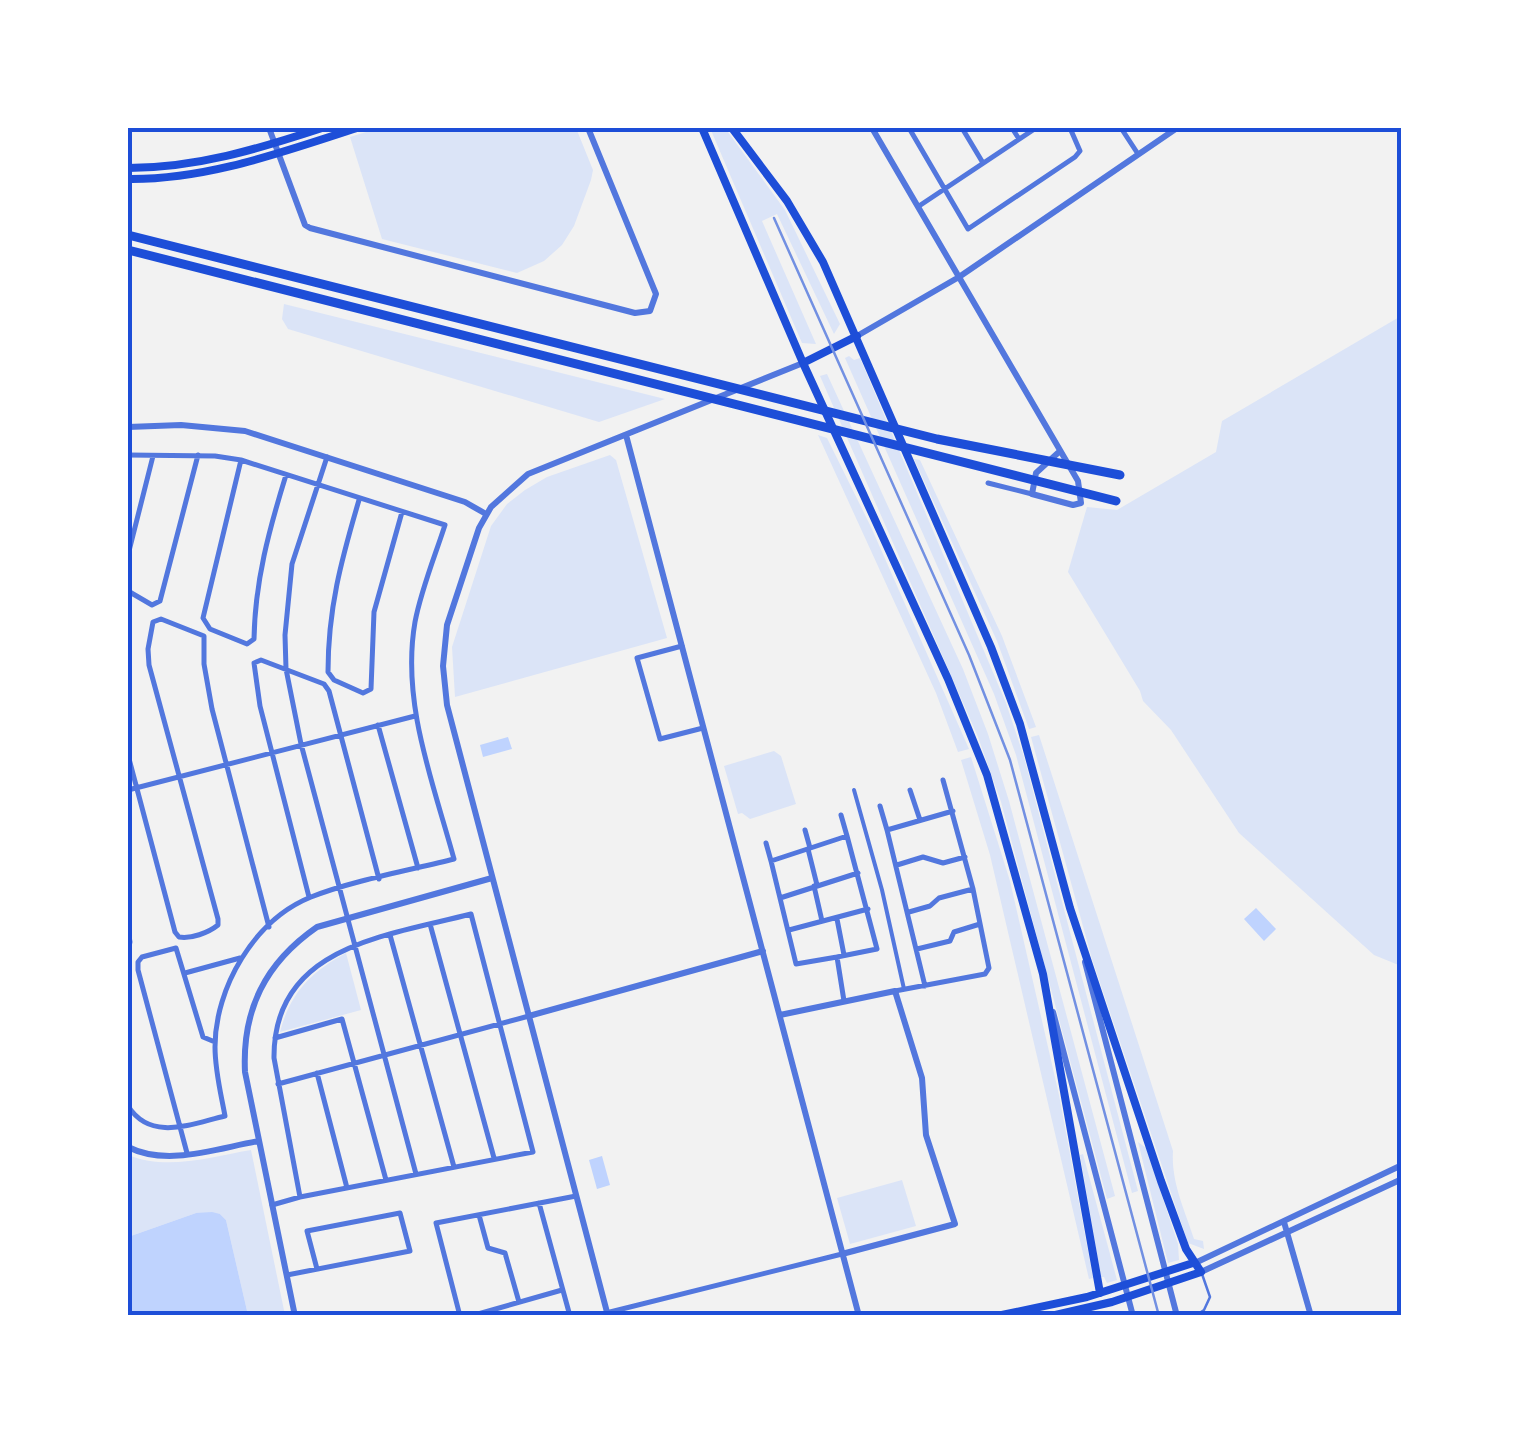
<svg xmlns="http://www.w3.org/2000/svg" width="1529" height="1443" font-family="'Open Sans',sans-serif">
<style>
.green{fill:#dbe4f7}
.water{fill:#bfd3fe}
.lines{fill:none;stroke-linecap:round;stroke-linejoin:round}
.service{stroke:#5277de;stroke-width:2.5}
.pedestrian{stroke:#5277de;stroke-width:4}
.minor{stroke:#5277de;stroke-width:5}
.tertiary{stroke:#5277de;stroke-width:6}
.primary{stroke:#1d4ed8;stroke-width:8}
.motorway{stroke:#1d4ed8;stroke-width:9}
.rail{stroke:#7290e2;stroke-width:2.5}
.neatline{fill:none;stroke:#1d4ed8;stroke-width:4}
</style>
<rect width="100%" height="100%" fill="#f2f2f2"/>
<!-- green -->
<path class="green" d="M379,128H576L593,170L591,180L574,226L562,245L544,261L517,273L382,239L350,137Z
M710,128H725L785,210L840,324L834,334L777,214L762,221L816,344L802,343Z
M284,304L665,399L599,422L288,329L282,319Z
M1401,316V966L1374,955L1239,833L1171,730L1143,701L1140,691L1068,572L1087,507L1117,510L1216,452L1222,421Z
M849,356L854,360L860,358L1006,703L1024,757L1138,1191L1132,1193L1016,755L994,694L845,358Z
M827,374L963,669L988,734L1009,801L1115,1196L1107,1199L1001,802L978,737L820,376Z
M818,435L827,438L871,527L969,749L958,752L936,693Z
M610,455L616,460L667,638L455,697L452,647L491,526L507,504L525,490L547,477Z
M914,459L920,460L1002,636L1036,727L1029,729L997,641Z
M1039,735L1173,1151C1171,1183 1185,1210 1194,1239L1203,1241L1204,1249L1188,1243L1092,959L1031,737Z
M774,751L781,756L796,804L750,819L742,813L738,814L724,766Z
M971,757L1010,881L1059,1095L1093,1278L1089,1279L990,855L961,760Z
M346,953L361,1010L280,1032C290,993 311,972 346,953Z
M1138,1142L1146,1148L1178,1244L1179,1260L1168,1263Z
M251,1150L285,1315H248L226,1220L220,1214L196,1213L128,1237V1155C168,1171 209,1157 251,1150Z
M1083,1154L1117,1280L1107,1283L1104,1277H1101L1080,1155Z
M902,1180L916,1226L850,1244L837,1198Z"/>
<!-- water -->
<path class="water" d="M508,737L512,749L483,757L480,745Z
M1256,908L1276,929L1264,941L1244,919Z
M602,1156L610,1185L597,1189L589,1160Z
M212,1212L220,1214L226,1220L248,1315H128V1237L196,1213Z"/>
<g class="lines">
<!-- service -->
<path class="service" d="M1195,1316L1204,1310L1210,1297L1202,1274"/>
<!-- pedestrian -->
<path class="pedestrian" d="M854,790L882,890L904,989"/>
<!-- minor -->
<path class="minor" d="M909,128L968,229L1075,157L1080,151L1070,128
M962,128L983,163
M1012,128L1019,139
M1121,128L1138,154
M919,206L1036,128
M128,455L215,456L241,460L445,525C435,556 421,590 415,622C401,702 433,782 454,859C410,870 351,881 311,897C254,920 215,988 215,1047C215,1071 221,1094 225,1116C191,1124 151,1142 128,1106
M327,457L292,564L285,635L286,669L301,744L416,1174
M241,460L203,618L210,629L247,644L254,639C255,581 269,530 286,475
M988,483L1032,494
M359,500C341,561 328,609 328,672L334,680L363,693L371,689L374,612L402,512
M128,555L153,456
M128,591L152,605L160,601L198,455
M682,646L637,658L660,739L703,728
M378,725L418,868
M128,755L175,932L179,937C191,939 208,933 218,925V919L149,665L148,649L153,622L161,619L204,636V664L212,709L269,927
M128,790L415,716
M910,790L920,820
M880,806L887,830
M841,815L847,836
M805,830L810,848
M766,843L771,861
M808,849L817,885
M897,865L923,857L943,863L965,857
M814,886L822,921
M309,897L260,706L254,663L261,660L324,684L329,691L379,879
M780,898L858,873
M909,912L930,906L939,898L973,889
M471,914L533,1152L300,1197L274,1058C273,946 386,936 471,914Z
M837,919L844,955
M430,924L494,1158
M789,930L868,909
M128,931L130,942L128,951
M390,935L454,1167
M917,949L950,941L954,932L980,924
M837,957L796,964L771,861L847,836L877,949L837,957L844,1001
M185,973L240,958
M925,986L887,830L953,811
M895,991L985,974L989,968L973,889L943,780
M275,1038L342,1019L386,1180
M317,1073L347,1188
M278,1084L529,1016
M187,1153L138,970V962L142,957L176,948L203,1037L215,1042
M539,1203L570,1316
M272,1205L300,1197
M479,1215L488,1248L505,1253L519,1302
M287,1275L410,1251L400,1213L307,1231L317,1269
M460,1316L436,1223L576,1196
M471,1316L562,1290
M594,1316L842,1254"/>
<!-- tertiary -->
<path class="tertiary" d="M269,128L305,225L310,228L635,313L650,311L656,294L588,128
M872,128L1078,481L1081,503L1073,505L1032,494L1036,473L1060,451
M857,336L959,277L1177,128
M128,427L181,425L245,431L465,502L486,514
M626,435L859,1316
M1085,962L1177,1316
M1053,1012L1133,1316
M780,1015L895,991L922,1078L926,1135L955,1224L842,1254
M529,1016L763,951
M128,1147C167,1167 218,1148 259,1141
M1284,1222L1311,1316
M1195,1263L1402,1165
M1201,1272L1402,1179
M295,1316L245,1072C242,1010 265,963 317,927L492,878
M608,1316L447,705L443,666L447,625L479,528L491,507L528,474L803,363"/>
<!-- primary -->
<path class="primary" d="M702,128L803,363L948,679L987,775L1043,974L1100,1293
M732,128L787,201L823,262L991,647L1020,724L1070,908L1161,1181L1186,1249L1201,1272L1112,1302L1051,1316
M128,168C196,168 258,149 322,128
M128,179C207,180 282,152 357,128
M803,363L857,336
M997,1316L1087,1297L1193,1263"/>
<!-- motorway -->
<path class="motorway" d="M128,235L937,439L1120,475
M128,250L1116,501"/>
<!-- rail -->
<path class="rail" d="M774,218L969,655L1010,760L1159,1316"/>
</g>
<!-- border -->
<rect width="1529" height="1443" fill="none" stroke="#ffffff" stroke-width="260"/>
<rect x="130" y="130" width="1269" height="1183" class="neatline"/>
</svg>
